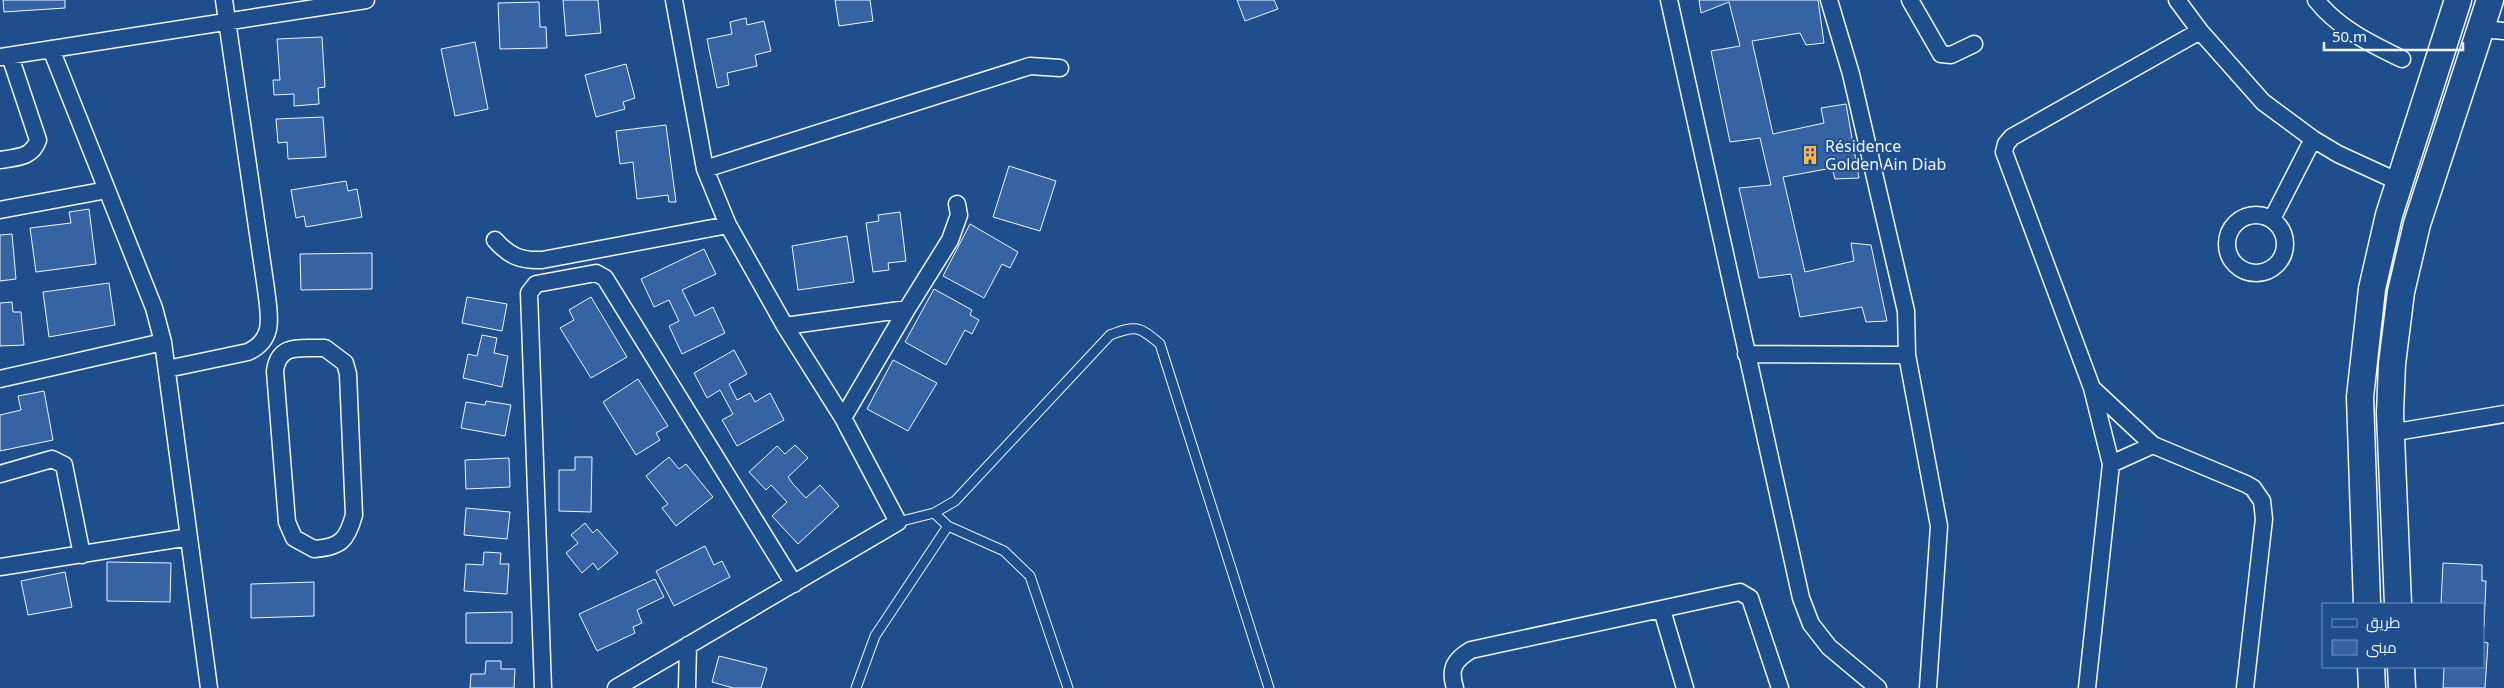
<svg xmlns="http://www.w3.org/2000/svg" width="2504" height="688" font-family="'Noto Sans',Cairo,sans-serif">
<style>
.building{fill:#3563a3;stroke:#f2f6ff}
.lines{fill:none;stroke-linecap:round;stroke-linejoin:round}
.service-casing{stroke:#f2f6ff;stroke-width:11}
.minor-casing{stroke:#f2f6ff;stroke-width:19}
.primary-casing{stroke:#f2f6ff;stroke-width:29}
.service{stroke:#1f4e8c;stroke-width:9}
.minor{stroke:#1f4e8c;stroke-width:16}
.primary{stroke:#1f4e8c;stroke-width:26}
.labels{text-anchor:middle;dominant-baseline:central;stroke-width:4;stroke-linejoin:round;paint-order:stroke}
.poi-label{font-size:16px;fill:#f2f6ff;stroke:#1f4e8c;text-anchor:start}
</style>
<rect width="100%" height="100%" fill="#1f4e8c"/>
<!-- building -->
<path class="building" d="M3,0H65V8L4,12Z
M563,0H598L601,33L566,36Z
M835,0H870L873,21L839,26Z
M1237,0H1274L1278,9L1245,21Z
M1699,0H1818L1824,43L1806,45L1800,33L1752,41L1773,134L1824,123L1821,108L1846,104L1859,178L1835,179L1832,168L1783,177L1805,272L1854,261L1851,243L1871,245L1887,321L1866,322L1862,307L1800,317L1791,274L1759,278L1739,188L1771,185L1760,138L1730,142L1711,51L1740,46L1729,2L1701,13Z
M539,2L540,27H546L547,48L500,49L498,3Z
M746,18L747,25L764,21L771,51L755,55L757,66L727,73L729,85L717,88L707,39L732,34L730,22Z
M322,37L325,87L318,88L319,104L294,106V94L274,95L273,80H280L277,39Z
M475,42L488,109L455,116L441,49Z
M626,64L635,98L623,102L625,109L596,117L585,75Z
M323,117L326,157L288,159L287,142L278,143L276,119Z
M666,125L676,202H669L668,195L637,199L633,162L620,164L616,131Z
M1009,166L1056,181L1040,231L993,217Z
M346,181L348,191L357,189L362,217L306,227L304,216L296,218L291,190Z
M89,209L96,264L36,272L30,228L71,223L69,212Z
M900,212L906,261L888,263L889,270L873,272L866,223L879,221L878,215Z
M970,224L1018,252L1010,268L1002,264L984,298L943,276Z
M12,234L16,279L0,281V235Z
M847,236L854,282L798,290L792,246Z
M704,249L716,274L682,290L695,316L713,307L725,333L682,354L669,326L679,321L669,300L654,307L641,279Z
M372,253V289L301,290L300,254Z
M109,283L115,325L49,337L43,292Z
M934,289L972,310L970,315L979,320L972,334L965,330L946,365L905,342Z
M467,297L507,304L502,331L462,323Z
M591,297L627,357L591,378L560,328L574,320L569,310Z
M12,302L13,312H21L24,345L0,346V303Z
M482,335L497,338L494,353L508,356L502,387L463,378L468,354L477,356Z
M734,350L747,374L729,384L737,400L750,393L755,402L770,393L784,420L737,446L722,420L733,414L720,390L707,398L694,373Z
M893,360L937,383L908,431L867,409Z
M638,379L668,426L656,433L660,440L636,455L603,402Z
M44,391L53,440L0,451V415L21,410L18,396Z
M486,401L511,405L505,436L461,428L466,402L485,405Z
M795,445L808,458L788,477L793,484L806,498L820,485L839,506L798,544L772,516L787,502L771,485L766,490L749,472L777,446L785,454Z
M575,457H592L591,512L559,511V470H575Z
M669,457L679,469L686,464L713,497L676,526L662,508L668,504L646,476Z
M509,458L510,487L466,489L465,460Z
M466,508L510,512L507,539L464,535Z
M585,523L593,533L597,529L618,553L598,570L593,563L582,573L566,553L578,543L571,535Z
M705,546L714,565L722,561L730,577L674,606L656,571Z
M484,552L501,553L500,564H509L507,594L464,591L466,564L483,565Z
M107,562L171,563L170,602L107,601Z
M2443,563L2482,565V581H2486L2484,627L2483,604H2441Z
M65,572L72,607L28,615L21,581Z
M655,579L664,597L637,610L642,623L633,627L635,633L597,651L579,614Z
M314,582V616L251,618V584Z
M512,612V643H466V613Z
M2483,642L2488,643L2485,688H2443L2444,667H2483Z
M719,656L767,668L761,688H733L712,682Z
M486,661H501V669H515L514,688H470L471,674H485Z"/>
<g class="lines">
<!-- service casing -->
<g class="service-casing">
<path id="service" d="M898,522L934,513L955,501L1110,335C1136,325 1139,326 1160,344L1269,688
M948,526L1004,551L1030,576L1068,688
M856,688L875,636L948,526L934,513"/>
</g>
<!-- minor casing -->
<g class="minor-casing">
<path id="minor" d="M1669,0L1801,598L1811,624L1829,647L1878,688
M1829,0L1851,74L1906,311L1907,355L1939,526L1928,688
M1910,0L1941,54L1951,55L1974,44
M2177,0L2200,31L2263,102L2313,139L2338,154L2399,182
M2316,0C2338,28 2371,44 2402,59
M2481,29L2504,31
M51,49L154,308L163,342L209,688
M0,57L366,0
M0,160C17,157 32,158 38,140L10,56
M705,169L1030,66L1060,68
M0,210L107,190
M2227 244a29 29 0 1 1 58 0a29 29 0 1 1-58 0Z
M2272,219L2313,139
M495,240C509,256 521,261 542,260L728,225
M785,326L907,309
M325,348L345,363L348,374L354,515C347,540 341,547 314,549L294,538L287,522L275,371C279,342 302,349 325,348Z
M1746,354L1907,355
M167,369L248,352C276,339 269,315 266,289L224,0
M0,379L163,342
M2092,388L2153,445L2246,484L2253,488L2262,501L2264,519L2245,688
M843,418L907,309L950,240L959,215L957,204
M2390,433L2504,414
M2111,464L2153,445
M0,474L52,459L64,465L82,555
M0,567L189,537
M1662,610L1685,688
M543,688L529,293L536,284L596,273L605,278L794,584
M616,688L898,522L843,418L785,326L728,225L705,169L674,0
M687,688L688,645
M1455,688C1449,669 1454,660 1471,650L1740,592L1750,598L1780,688
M2087,688L2111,464L2092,388L2004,152L2006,144L2012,137L2200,31"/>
</g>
<!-- primary casing -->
<g class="primary-casing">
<path id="primary" d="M2367,604L2360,397L2372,289L2389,215L2458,0
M2398,604L2390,413L2392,364L2401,292L2417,224L2490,0
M2371,667L2372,688
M2401,667L2402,688"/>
</g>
<!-- service -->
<use href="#service" class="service"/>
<!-- minor -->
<use href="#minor" class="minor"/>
<!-- primary -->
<use href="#primary" class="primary"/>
</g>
<!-- icons -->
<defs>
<g id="building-bare" transform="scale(1.5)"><path d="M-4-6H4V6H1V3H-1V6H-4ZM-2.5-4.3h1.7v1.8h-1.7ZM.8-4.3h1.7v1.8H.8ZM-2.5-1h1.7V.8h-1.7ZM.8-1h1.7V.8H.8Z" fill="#ffb74d" stroke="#1f4e8c" stroke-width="2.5" paint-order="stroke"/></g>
</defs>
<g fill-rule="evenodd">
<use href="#building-bare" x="1810" y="155"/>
</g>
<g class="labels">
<!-- poi labels -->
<g class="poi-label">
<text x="1825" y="146">Résidence<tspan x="1825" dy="18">Golden Ain Diab</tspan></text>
</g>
</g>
<!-- legend -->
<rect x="2322" y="603" width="162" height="65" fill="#1f4e8c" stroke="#7391ba"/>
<rect x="2332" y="619" width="25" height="8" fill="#1f4e8c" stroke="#7391ba"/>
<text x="2366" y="628" font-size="15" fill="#f2f6ff">طريق</text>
<rect x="2332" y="640" width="25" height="15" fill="#3563a3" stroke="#7391ba"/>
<text x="2366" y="653" font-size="15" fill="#f2f6ff">مبنى</text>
<!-- scale -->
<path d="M2324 42v8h139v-8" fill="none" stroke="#f2f6ff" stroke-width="2.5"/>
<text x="2332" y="42" font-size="15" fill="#f2f6ff" stroke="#1f4e8c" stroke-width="4" paint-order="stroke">50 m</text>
</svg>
